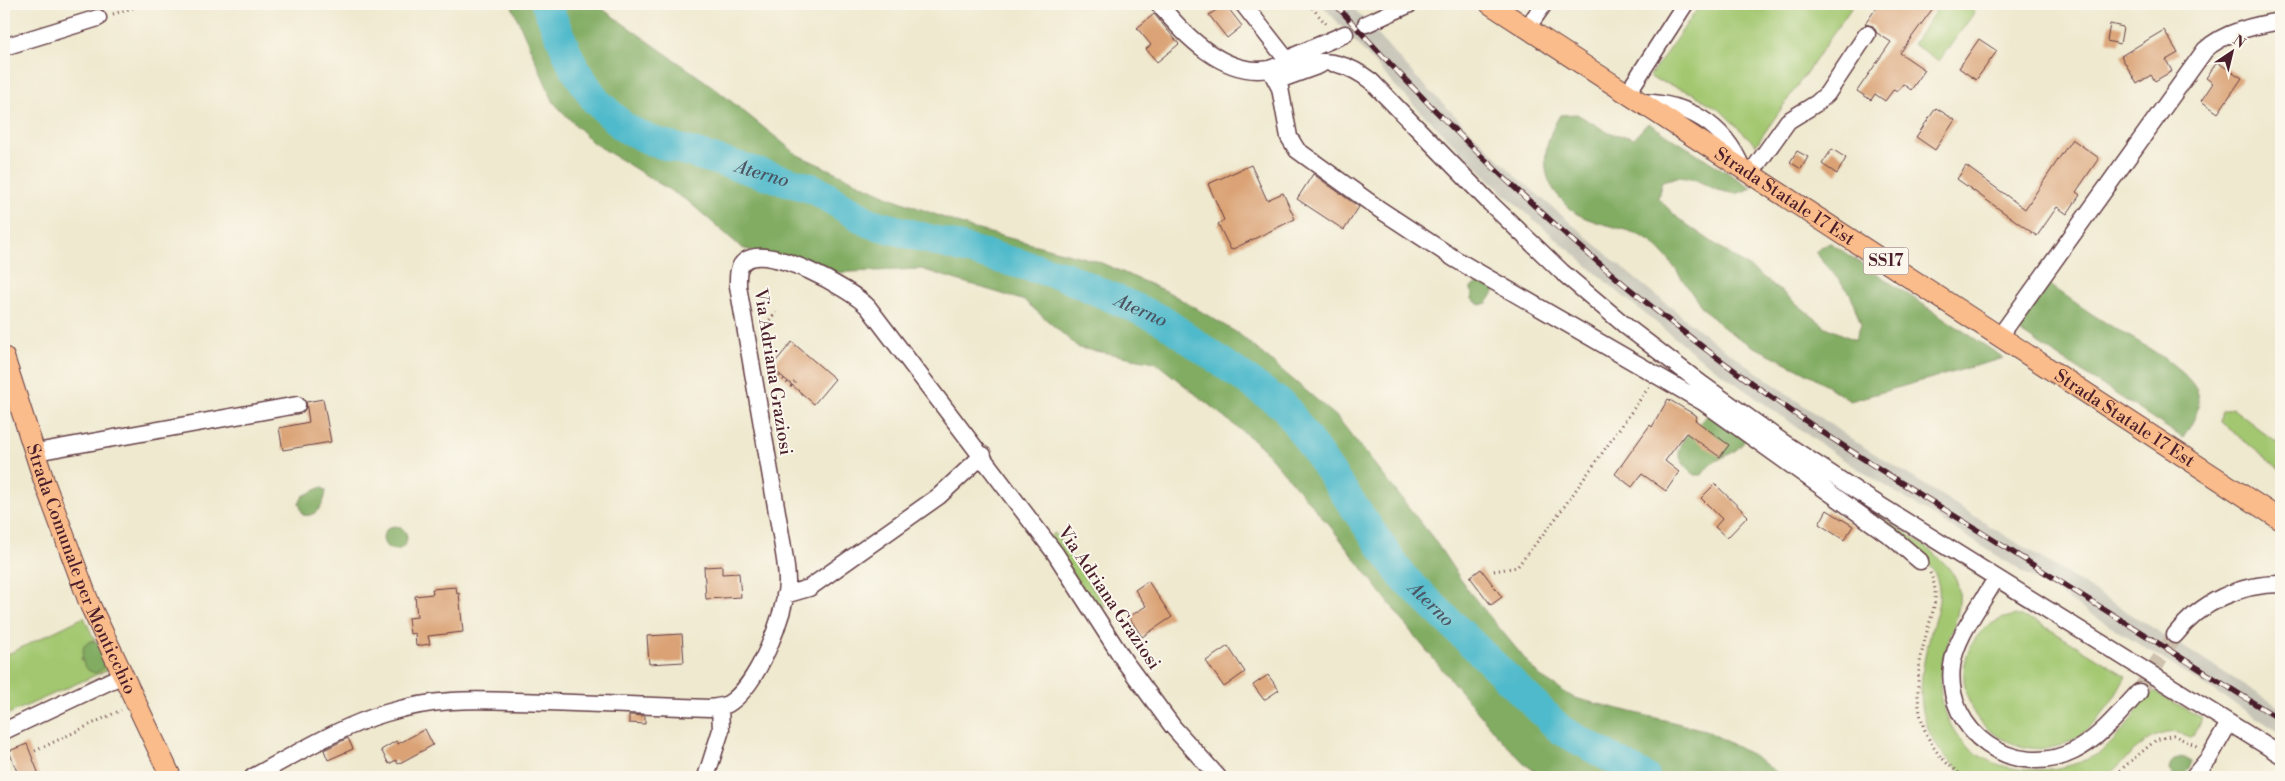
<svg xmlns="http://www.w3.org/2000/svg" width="2285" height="781" font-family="'Libre Bodoni',serif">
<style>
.industrial{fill:#c7c5b8}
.green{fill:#a2c770;stroke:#76734e}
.forest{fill:#81ac62;stroke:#666646}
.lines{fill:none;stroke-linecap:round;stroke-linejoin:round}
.river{stroke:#4fbacb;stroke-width:30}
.building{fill:#daa275}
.minor-tunnel{stroke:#cec1ae;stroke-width:16;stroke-dasharray:16 8;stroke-linecap:butt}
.minor-casing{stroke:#633d44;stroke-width:19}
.major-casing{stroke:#633d44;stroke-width:22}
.path{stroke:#633d44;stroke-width:3;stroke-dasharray:1 4;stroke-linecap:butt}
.minor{stroke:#fff;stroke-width:16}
.major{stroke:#fabc8b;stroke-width:20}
.rail-casing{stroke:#4a1f2b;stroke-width:5.5}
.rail{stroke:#fbf7ec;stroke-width:4;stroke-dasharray:11;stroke-linecap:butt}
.labels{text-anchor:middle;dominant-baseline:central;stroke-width:4;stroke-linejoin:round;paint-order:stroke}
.shield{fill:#fbf7ec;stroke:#7f6065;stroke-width:1}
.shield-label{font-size:16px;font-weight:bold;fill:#4a1f2b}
.street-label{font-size:18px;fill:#4a1f2b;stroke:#fbf7ec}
.water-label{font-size:19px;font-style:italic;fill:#4c5563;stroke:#fbf7ec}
</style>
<rect width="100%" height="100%" fill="#fbf7ec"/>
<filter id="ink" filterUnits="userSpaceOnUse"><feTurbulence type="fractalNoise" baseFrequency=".02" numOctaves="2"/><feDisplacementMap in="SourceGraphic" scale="10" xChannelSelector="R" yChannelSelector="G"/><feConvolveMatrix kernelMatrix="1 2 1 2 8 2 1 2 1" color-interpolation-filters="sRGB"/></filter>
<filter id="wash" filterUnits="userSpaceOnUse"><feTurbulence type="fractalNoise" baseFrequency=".0096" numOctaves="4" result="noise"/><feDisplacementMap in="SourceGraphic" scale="20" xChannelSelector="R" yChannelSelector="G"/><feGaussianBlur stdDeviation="1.12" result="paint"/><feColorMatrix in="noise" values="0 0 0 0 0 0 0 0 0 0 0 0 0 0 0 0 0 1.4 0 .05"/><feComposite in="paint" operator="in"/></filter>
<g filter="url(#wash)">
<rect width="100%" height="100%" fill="#efe9cf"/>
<!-- industrial -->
<path class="industrial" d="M1321,4H1350L1415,76L1516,176L1632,276L1713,341L1848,437L2281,708V733L1836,455L1700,358L1618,292L1502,192L1399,90Z"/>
<!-- green -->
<path class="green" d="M1701,4H1854L1756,145L1720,110L1692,93L1649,77Z
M1931,4H1963L1975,12L1939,61L1913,44L1937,9Z
M2232,408L2281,446V471L2221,422L2222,411Z
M1856,501C1881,519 1938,549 1953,574C1971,604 1945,638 1941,669C1939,686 1941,705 1949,721C1974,778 2054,781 2101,752C2122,736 2136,711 2151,690L2202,718L2192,738C2156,718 2131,758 2105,777L1967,776C1916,738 1914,694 1930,636C1935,615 1945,596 1935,574C1925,553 1897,540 1880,526C1871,519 1864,510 1856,501Z
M1055,533L1106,607L1099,612L1047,538Z
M2015,615L2036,621L2126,676C2104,720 2066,765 2012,743C1999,738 1986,730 1978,719C1972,712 1970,703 1967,695C1958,668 1969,633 1997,621C2002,618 2009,617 2015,615Z
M84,617L95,641H90L81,659L89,671L103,668L105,665L107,670L4,716V656Z"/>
<!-- forest -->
<path class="forest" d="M511,4H598L601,8L712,86L798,155L889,197L971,228L1097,261L1170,293L1239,334L1337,417L1433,538L1467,589L1539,676L1574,698L1705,730L1754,756L1783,777H1542L1525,764L1496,734L1412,633L1334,531L1262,447L1155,362L1079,348L1025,301L921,269L826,273L742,248L689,202L592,142L554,103Z
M1577,114L1609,133L1634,138L1648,123L1752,188L1736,194L1717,190L1696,180L1678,177L1662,181L1658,198L1679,219L1764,278L1826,327L1855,340L1861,325L1850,293L1815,252L1829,242L2004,358L1850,401C1837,393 1825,383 1812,376C1781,358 1747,347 1719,324C1691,302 1679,264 1651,242C1629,226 1600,227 1577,214C1572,211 1567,205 1563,201C1537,176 1543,143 1560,115Z
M1478,282H1483L1496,290L1487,303L1480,305L1472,299L1471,288Z
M2048,284C2067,296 2086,311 2106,323C2127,336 2198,371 2199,399C2199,413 2190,427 2183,438L2016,329Z
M1709,413L1746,439C1736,454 1727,454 1713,463C1709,465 1705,471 1702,475H1695C1660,447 1690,436 1709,413Z
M322,487L326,491C325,503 317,518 303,515L299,503L303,496Z
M383 538a12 12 0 1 1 24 0a12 12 0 1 1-24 0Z
M90,641L98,642C104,653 112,667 95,673C81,669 81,658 84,646Z
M2185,757L2192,761L2189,769L2181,777H2174L2169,770C2171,761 2175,757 2185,757Z"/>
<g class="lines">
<!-- river -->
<path class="river" id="s1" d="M546,4L573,66L596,101L625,128L652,141L814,189L870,223L1064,276L1162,320L1285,407L1402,576L1561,730L1645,777"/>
</g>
<g id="blocks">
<!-- building -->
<path class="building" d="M1225,4L1242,26L1227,38L1209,15Z
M1879,4H1936L1900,53L1925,70L1911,90L1903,84L1897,91L1894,89L1885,101L1875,94L1871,100L1857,91L1891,42L1877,33L1873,26L1865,24Z
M1154,14L1179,44L1157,62L1146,49L1151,45L1137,28Z
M2110,24L2123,27L2120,44L2107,41Z
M2164,30L2178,53L2166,60L2172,71L2155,81L2151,75L2137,84L2121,56Z
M1979,39L1997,51L1976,80L1959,68Z
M2217,62L2242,78L2218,113L2201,101L2213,83L2206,78Z
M1936,108L1955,120L1935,150L1916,137Z
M2072,139L2099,158L2076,192L2080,195L2067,214L2057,207L2037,236L1957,179L1966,166L2025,209Z
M1832,149L1846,158L1837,174L1822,164Z
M1797,151L1808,157L1801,169L1790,162Z
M1251,165L1267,200L1283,193L1295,219L1231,250L1218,224L1224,220L1208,184Z
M1313,174L1359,207L1344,230L1297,199Z
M792,342L835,379L814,404L771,367Z
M323,399L331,442L283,450L279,428L309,422L306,402Z
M1668,399L1697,416L1695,420L1729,445L1720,457L1686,433L1665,461L1679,472L1666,491L1642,474L1632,487L1615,474L1650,425L1652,427Z
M1715,484L1748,516L1727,538L1715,527L1722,519L1701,498Z
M1827,510L1853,526L1844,540L1819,524Z
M722,566V574L739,573L741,597L706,599L704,567Z
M1481,569L1502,597L1491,605L1470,577Z
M1148,581L1172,617L1142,637L1129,617L1146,606L1135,590Z
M456,587L457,594L459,593L463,632L428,636L430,644L416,646L415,633L410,634L408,618L417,617L415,596L433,594L432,589Z
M682,634L684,662L649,664L647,636Z
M1228,646L1245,672L1224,687L1206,661Z
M1268,675L1279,690L1264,700L1253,685Z
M629,715L645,716V724L629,723Z
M425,729L433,745L398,764L396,760L389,764L381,750L396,741L398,744Z
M348,738L353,749L328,760L324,750Z
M27,744L40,777H19L9,751Z"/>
</g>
</g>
<g filter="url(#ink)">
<use href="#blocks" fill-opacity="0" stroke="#633d44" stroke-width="1"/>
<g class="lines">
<!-- minor-tunnel -->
<path class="minor-tunnel" d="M2139,692L2175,635"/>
<!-- minor casing -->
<g class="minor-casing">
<path id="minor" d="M1159,4C1184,35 1224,77 1269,69C1278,67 1288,60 1296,55C1312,48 1329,41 1345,34
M1243,4L1287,60C1322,62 1341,58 1371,81L1491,204L1562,272L1627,327L1703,385L1784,443L1857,491L2281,755
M1366,24L1410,4
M1527,28L1544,4
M4,47L98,18
M1270,69L1280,88L1289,137L1297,150L1379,209L1455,259L1703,402L1893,538L1920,561
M1270,69L1287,77L1320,65
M1627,94L1685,4
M1639,102C1686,103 1724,123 1742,168
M1751,173L1788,121L1817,103L1827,94L1867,34
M2000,336L2205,50C2223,32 2256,25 2281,21
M36,452L297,405
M1996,578C1982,604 1955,637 1952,666C1944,732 2014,781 2074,751C2099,739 2119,713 2139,692
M785,595L809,588L939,496L983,455
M2175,635C2201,602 2239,584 2281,584
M4,731L123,675
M253,777C296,754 339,727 386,713C446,695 486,701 547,702C601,704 655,706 709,708C716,707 722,707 728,704C757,687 786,614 787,582C787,570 785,559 783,547L738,286C738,277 737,267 745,261C768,243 851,289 868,307L1055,553L1125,662L1173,727L1218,777
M706,777L721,730L720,707
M2193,777L2209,758L2229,723"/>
</g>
<!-- major casing -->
<g class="major-casing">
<g id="major">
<path id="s2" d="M1490,4L2281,520"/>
<path id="s3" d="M4,357L44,481L90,605L171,777"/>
</g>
</g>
<!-- path -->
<path class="path" d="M1309,4L1326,24
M113,14L145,4
M764,339L768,322L776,312
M768,366L791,386L797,380
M1494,571L1517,567L1556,518L1649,387
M1930,573C1941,595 1932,613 1926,635C1911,690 1913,745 1965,777
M35,751L121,710
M2112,777L2156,740L2173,735L2199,747"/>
<!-- minor -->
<use href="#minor" class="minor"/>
<!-- major -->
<use href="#major" class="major"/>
<!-- rail casing -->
<g class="rail-casing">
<path id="rail" d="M1335,4C1459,142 1595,270 1746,379C1818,432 1895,479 1971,526C2075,591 2178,656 2281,720"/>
</g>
<!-- rail -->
<use href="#rail" class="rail"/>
</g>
</g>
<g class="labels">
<!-- shield labels -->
<rect class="shield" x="1863.5" y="247.5" width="45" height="27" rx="4"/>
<g class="shield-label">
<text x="1886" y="261">SS17</text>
</g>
<!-- street labels -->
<g class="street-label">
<text stroke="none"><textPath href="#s2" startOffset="352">Strada Statale 17 Est</textPath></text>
<text transform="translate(773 372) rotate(81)">Via Adriana Graziosi</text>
<text stroke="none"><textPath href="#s2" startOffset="758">Strada Statale 17 Est</textPath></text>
<text stroke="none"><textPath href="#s3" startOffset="226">Strada Comunale per Monticchio</textPath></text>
<text transform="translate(1109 598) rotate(56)">Via Adriana Graziosi</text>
</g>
<!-- water labels -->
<g class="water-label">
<text stroke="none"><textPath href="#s1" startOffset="294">Aterno</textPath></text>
<text stroke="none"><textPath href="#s1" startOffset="699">Aterno</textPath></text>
<text stroke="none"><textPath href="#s1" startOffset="1119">Aterno</textPath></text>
</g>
</g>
<!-- margin -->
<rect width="2285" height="781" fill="none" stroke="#fbf7ec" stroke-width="20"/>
<!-- north arrow -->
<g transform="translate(2232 52) rotate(35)" stroke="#fbf7ec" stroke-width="4" paint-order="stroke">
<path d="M0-4L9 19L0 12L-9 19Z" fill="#4a1f2b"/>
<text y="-8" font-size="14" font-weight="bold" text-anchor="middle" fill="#4a1f2b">N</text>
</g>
</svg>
